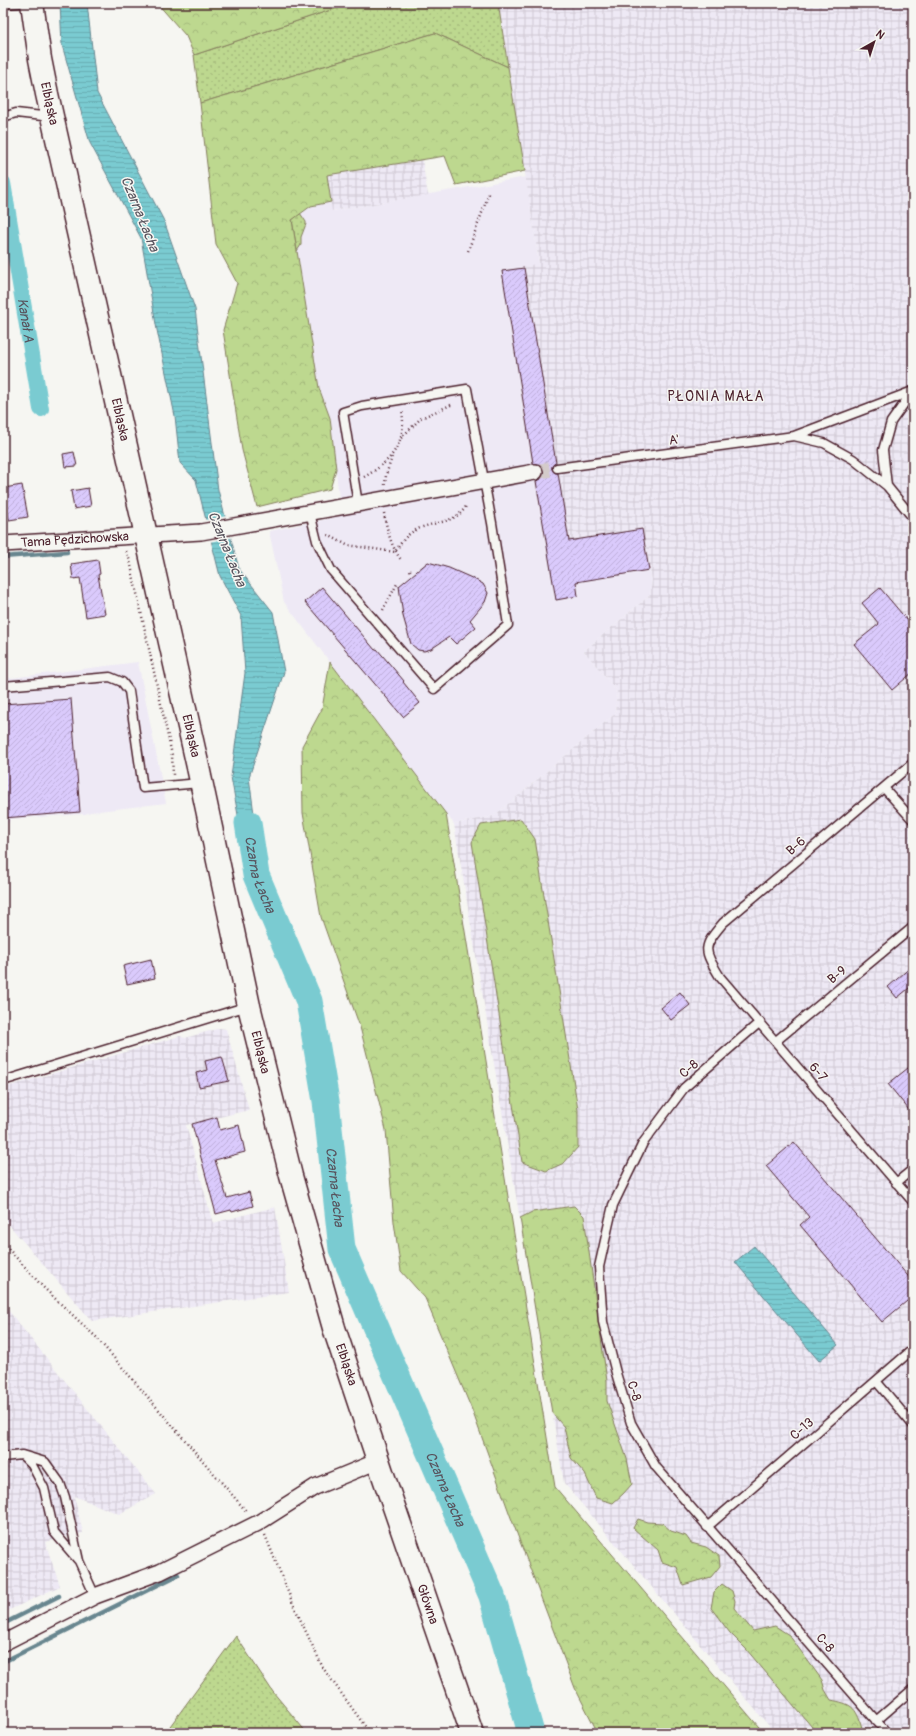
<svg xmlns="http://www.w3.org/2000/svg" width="916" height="1736" font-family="Pangolin,sans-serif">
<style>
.built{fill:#eee9f5}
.industrial{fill:url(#industrial-grid)}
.grass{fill:url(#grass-dots);stroke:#847c5d}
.forest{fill:url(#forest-crowns);stroke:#847c5d}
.water{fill:url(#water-rules);stroke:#67868f}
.pier{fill:#f6f6f2}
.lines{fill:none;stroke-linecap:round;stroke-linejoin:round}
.stream{stroke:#67868f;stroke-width:4.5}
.canal{stroke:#7acbd1;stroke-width:16}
.river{stroke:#7acbd1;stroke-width:27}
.building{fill:url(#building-hatch);stroke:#4a1f2b}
.street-tunnel{stroke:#d4cbca;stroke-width:15;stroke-dasharray:15 8;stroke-linecap:butt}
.lane-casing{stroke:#4a1f2b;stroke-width:11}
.street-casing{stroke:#4a1f2b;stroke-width:18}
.secondary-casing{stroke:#4a1f2b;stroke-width:25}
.path{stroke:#4a1f2b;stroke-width:2.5;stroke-dasharray:1 3;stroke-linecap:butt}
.lane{stroke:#f6f6f2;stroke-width:8}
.street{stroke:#f6f6f2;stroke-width:15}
.secondary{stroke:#f6f6f2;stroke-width:22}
.labels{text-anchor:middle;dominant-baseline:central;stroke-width:3;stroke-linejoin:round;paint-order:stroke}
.street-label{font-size:13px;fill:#4a1f2b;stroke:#f6f6f2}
.water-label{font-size:14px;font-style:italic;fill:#58535d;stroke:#f6f6f2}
.neighbourhood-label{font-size:14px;letter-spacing:1px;fill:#4a1f2b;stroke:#f6f6f2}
</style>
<defs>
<pattern id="industrial-grid" width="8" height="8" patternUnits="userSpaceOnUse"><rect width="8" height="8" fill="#eee9f5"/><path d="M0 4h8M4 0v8" fill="none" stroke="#cec7d2"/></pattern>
<pattern id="grass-dots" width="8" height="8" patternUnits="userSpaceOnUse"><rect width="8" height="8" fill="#bdd88f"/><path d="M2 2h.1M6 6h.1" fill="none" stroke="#a4b97c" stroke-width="1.8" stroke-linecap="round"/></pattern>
<pattern id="forest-crowns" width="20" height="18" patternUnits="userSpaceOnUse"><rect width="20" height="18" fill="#bdd88f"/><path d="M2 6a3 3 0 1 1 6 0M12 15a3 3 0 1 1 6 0" fill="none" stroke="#a4b97c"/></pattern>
<pattern id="water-rules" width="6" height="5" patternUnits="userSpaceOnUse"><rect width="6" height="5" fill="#7acbd1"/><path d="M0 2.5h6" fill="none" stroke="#6baeb4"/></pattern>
<pattern id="building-hatch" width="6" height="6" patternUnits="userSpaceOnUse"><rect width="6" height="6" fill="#dacafc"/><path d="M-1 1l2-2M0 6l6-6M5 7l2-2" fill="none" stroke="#bdadd8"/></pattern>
</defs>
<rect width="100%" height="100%" fill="#f6f6f2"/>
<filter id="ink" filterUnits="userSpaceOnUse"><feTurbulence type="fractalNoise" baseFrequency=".025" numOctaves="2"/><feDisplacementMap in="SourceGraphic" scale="8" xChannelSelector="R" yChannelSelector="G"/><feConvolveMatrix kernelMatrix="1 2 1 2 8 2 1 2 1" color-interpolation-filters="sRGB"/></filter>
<g filter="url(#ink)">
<!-- built -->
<path class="built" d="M526,177L539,263L524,268L569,541L642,529L652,580L650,595L584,651L617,691L615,714L494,816L454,824L284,602L269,531L341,516L330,418L319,388L292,220L311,206L316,204L331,202L333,211Z
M138,662L166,803L91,812L85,814L10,819L9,823L3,824V679Z"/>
<!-- industrial -->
<path class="industrial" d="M498,3H913V1733H775L564,1483L454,824L494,816L615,714L617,691L584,651L650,595L652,580L642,529L569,541L524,268L539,262Z
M422,160L428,195L332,211L326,175Z
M220,1028L226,1029L249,1110L186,1125L213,1223L275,1207L289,1292L92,1321L3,1218V1088L180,1036L185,1038Z
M3,1304L156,1494L119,1514L74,1496L83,1533L45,1542L60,1586L3,1613Z"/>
<!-- grass -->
<path class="grass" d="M352,3H498L508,67L435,33L200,103L194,55Z
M300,213L306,222V224L301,237V245L297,251L292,220Z
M236,1636L273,1692L307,1733H165Z"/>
<!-- forest -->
<path class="forest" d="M157,3H352L194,55L186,36Z
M435,33L508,67L525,171L456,185L445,156L327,175L331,202L311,206L292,220L319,388L330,418L336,469L330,489L257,507L242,450L223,330L237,283L216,244L200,103Z
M330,662L446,814L555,1487L764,1733H598L575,1688L510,1515L472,1410L425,1298L401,1271L394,1222L386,1130L360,1027L321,917L303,813L302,746L322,709Z
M521,819L535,839L578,1110V1147L564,1163L546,1171L522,1162L472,842L481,825Z
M574,1206L584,1216L607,1381V1401L627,1459L632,1484L623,1494L613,1503L596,1498L585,1474L571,1458L564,1427L552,1413L520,1218L532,1212Z
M638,1519L647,1522L662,1523L671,1531L686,1536L691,1543L706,1547L719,1556L720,1566L711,1577L683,1585L677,1567L662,1562L658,1550L633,1528Z
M722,1584L732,1591L735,1601L734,1608L753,1631L775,1626L789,1635L822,1680L825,1690L831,1700C851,1704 856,1706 862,1728L873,1729L876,1733H817L746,1649L730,1633L711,1608L714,1592Z"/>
<!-- water -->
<path class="water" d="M60,3H87L97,93L164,221L195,309L218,490L239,569L273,612L284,672L249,777L262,873L243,842L231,777L245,673L241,616L220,576L196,480L180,463L175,416L157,330L141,238L90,143L62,45Z
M754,1246L838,1345L819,1361L735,1262Z"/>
<!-- pier -->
<path class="pier" d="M227,516L231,538L209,542L204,520Z"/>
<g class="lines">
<!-- stream -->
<path class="stream" d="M3,557L67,552
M3,1624L59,1596
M3,1662L178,1575"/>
<!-- canal -->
<path class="canal" id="s1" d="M3,183L41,409"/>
<!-- river -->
<path class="river" id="s2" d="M248,823L256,875L309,1001L326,1101L342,1249L492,1596L531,1733"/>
</g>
<!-- building -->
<path class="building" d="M524,268L556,463L552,466V469L555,473H558L569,541L642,529L649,570L576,582L578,596L556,600L536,481L541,479L544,471L542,466L533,463L502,271Z
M74,452L77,466L65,467L63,454Z
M22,485L28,517L9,520L4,488Z
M88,488L91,506L74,509L71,491Z
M98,560L100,574L98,575L105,614L86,617L80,578L73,579L71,564Z
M428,562L449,568L474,579L483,584L488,593L485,602L470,620L476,627L456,644L449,637L431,649L424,651L418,650L411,644L403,616L399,586Z
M322,587L375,650L377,649L404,681L403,682L420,703L403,717L305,602Z
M880,588L913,627V672L892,690L854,644L879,624L862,603Z
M71,699L80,812L3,818V704Z
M151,959L155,978L127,984L123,966Z
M913,965V985L897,998L888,987Z
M680,992L690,1005L671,1020L661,1008Z
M222,1057L229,1081L199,1087L196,1073L207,1070L205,1061Z
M913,1064V1115L888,1084Z
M217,1117L220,1130L239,1125L245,1152L215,1160L227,1198L249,1192L253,1206L232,1212L231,1210L216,1214L192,1124Z
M794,1142L913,1282V1296L882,1322L800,1225L809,1217L766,1166Z"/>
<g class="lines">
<!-- street-tunnel -->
<path class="street-tunnel" d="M535,472L557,468"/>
<!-- lane casing -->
<g class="lane-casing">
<path id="lane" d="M3,4L20,3
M3,117L16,113L51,117
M794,436L824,443L853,459L887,486L913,518
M557,468L794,436L913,391
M887,486L883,450L891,422L913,391
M310,513L317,541L331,570L434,689L508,625L492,523L467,389L362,406L343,412L358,504
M3,686L110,677L122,682L129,691L143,788L200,783
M913,763L723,923C702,948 703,949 720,977L913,1202
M884,788L913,820
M760,1022L684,1088L643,1143L613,1205L599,1267L603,1322L616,1373L631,1423L656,1467L887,1733
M776,1041L913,927
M3,1081L248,1006
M896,1183L913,1169
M876,1381L913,1425
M23,1456L32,1465L44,1488L54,1532L78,1560
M3,1457L22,1455L45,1462L60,1483L65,1497L79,1561L95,1596
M707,1527L913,1349
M876,1721L913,1689"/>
</g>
<!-- street casing -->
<g class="street-casing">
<g id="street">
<path id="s3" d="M3,544L201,532L535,472"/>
<path d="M3,1643L95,1596L160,1572L258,1523L315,1487L378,1461"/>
</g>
</g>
<!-- secondary casing -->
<g class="secondary-casing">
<g id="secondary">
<path id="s4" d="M32,3L40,59L47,94L198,767L249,1006L291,1176L334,1328L383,1475L472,1733"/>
</g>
</g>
<!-- path -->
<path class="path" d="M468,251L490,191
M401,438L421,418L453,404
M364,477C391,462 407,443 402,410
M385,485L386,475L392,457
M384,513C387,530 391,547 402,561
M328,535L347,545L395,552C400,544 406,535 414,531C430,521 456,525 466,506
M126,551L130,561L172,755L173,775
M410,570L411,572
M383,610L397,584
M3,1243L43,1287L96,1337L247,1512
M265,1535L293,1604L323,1668L370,1733"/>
<!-- lane -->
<use href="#lane" class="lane"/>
<!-- street -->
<use href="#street" class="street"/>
<!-- secondary -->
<use href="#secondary" class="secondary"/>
</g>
</g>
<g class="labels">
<!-- street labels -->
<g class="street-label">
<text stroke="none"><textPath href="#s4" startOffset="102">Elbląska</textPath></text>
<text stroke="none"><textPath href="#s4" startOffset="426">Elbląska</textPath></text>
<text transform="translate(674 440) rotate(-8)">A'</text>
<text stroke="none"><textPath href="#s3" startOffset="72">Tama Pędzichowska</textPath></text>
<text stroke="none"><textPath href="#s4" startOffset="750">Elbląska</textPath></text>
<text transform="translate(796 846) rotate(-40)">B-6</text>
<text transform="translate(837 975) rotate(-40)">B-9</text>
<text stroke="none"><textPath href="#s4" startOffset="1074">Elbląska</textPath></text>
<text transform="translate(689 1069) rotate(-41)">C-8</text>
<text transform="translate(818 1072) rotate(50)">6-7</text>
<text stroke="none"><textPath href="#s4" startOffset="1398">Elbląska</textPath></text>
<text transform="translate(634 1391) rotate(73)">C-8</text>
<text transform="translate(802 1429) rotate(-41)">C-13</text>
<text stroke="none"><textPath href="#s4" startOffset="1651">Główna</textPath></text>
<text transform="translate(825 1643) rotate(49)">C-8</text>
</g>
<!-- water labels -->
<g class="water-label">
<text transform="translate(140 214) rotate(68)">Czarna Łacha</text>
<text stroke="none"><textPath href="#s1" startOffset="139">Kanał A</textPath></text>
<text transform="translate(227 549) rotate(68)">Czarna Łacha</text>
<text stroke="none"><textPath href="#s2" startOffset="53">Czarna Łacha</textPath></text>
<text stroke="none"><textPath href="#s2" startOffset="377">Czarna Łacha</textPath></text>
<text stroke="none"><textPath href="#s2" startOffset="701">Czarna Łacha</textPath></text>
</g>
<!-- neighbourhood labels -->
<g class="neighbourhood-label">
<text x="716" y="396">PŁONIA MAŁA</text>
</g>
</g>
<!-- margin -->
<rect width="916" height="1736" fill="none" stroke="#f6f6f2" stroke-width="16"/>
<rect x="8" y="8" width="900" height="1720" fill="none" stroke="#4a1f2b" stroke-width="1.5" filter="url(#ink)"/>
<!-- north arrow -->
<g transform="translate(874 42) rotate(39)" stroke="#f6f6f2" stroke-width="3" paint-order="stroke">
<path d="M0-3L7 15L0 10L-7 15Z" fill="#4a1f2b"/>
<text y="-6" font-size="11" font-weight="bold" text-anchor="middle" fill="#4a1f2b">N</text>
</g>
</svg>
